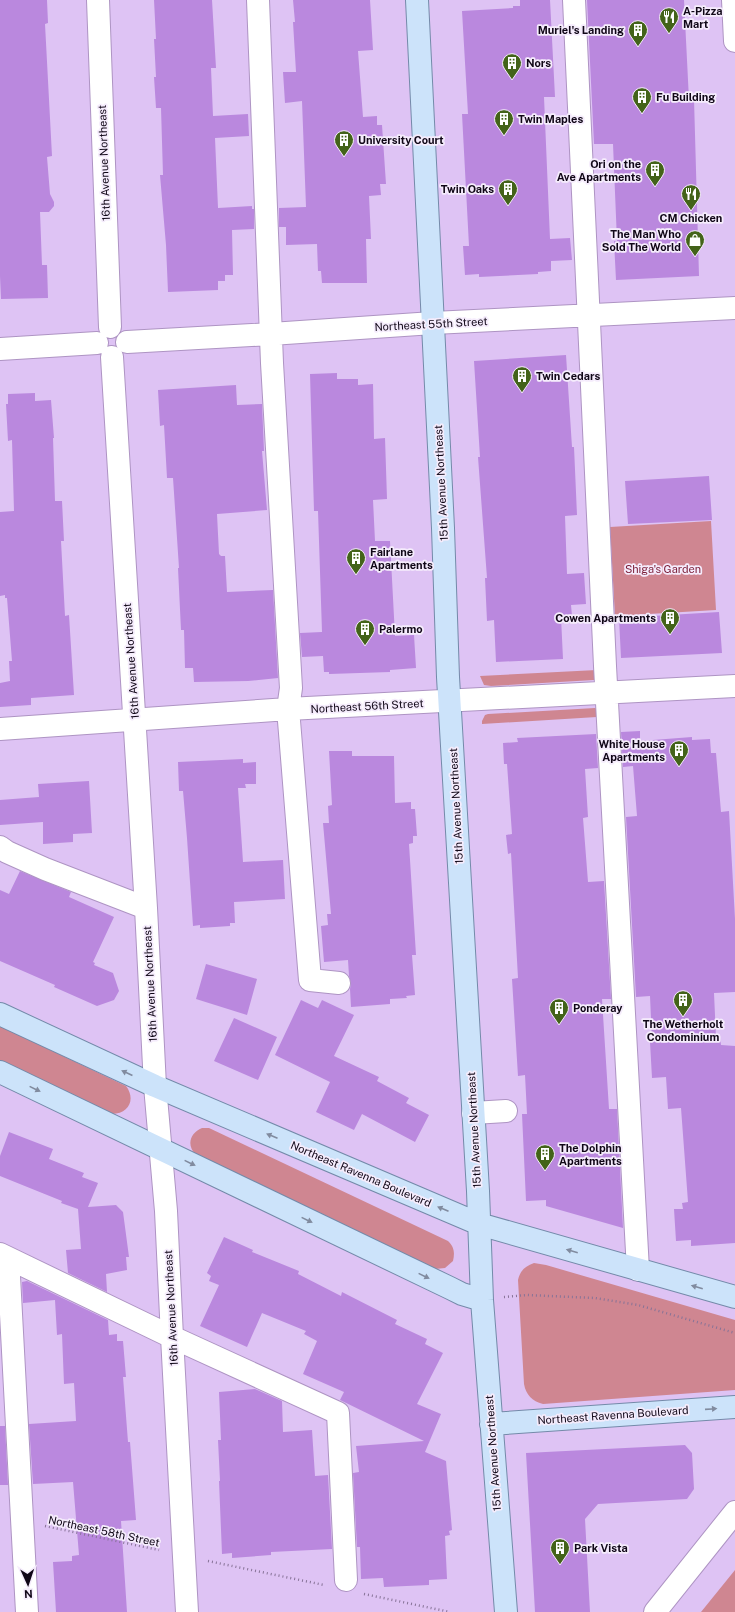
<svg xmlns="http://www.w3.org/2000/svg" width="735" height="1612" font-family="'Public Sans',sans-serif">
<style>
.green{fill:#cf8691}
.building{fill:#ba88de}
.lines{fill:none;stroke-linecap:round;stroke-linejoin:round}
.minor-casing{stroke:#ae94c3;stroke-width:24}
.major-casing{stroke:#748aa9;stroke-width:24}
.path{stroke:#877397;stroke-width:2.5;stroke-dasharray:1 3;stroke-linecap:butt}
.minor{stroke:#fff;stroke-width:22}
.major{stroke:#cce3fa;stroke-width:22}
.oneway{fill:#818b9f}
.labels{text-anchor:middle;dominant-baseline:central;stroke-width:3.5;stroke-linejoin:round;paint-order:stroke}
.poi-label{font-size:11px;font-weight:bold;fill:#100717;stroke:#f5ecfc;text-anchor:start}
.street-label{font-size:11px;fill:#100717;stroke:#f5ecfc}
.park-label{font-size:11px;fill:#791a34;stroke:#f5ecfc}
</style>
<rect width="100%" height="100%" fill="#dec3f4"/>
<!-- green -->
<path class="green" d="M711,521L716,610L615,616L610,527Z
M597,670L596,678L594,680L491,686L484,685L480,676Z
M595,708L597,709V717L482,724V721L485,715L488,714Z
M0,1026L126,1086C136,1099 129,1114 112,1114L0,1061Z
M202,1128H209L448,1241C454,1247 455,1252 453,1261L445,1268L435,1269L196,1155C186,1145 190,1133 202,1128Z
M534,1263L546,1265L735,1320V1390L543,1404C532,1401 526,1395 524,1384L518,1280C520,1271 525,1266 534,1263Z
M735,1570V1612H701Z"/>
<!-- building -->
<path class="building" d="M0,0H47L48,23L45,24L52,156L47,157L50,194L54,202V206L49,212H40L42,265H47L48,298L1,299L0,276Z
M154,0H212L216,68H211L213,116L248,114L249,136L215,138L218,208L252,206V209H254V229L232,230L233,275H225V281H218V290L168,292L166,245L160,175H163L161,108H156L154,77H156L154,39H156Z
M293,0H370L373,50L358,51L363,117L377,116V125H382L386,184H380L381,195L369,196L371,239H366L367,283H322L321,271H318L317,244L286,245V227H279V208L306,207L302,101L285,103L283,72H296L293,22H295Z
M520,0H550L555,97H544L550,239L570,238L572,260L551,261V271L538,272V274L479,277V274L465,275L463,246H469L462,114H468L462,11L513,8V6H520Z
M587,0H684L689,100L694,99L699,276L616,280L614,241H617L613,144H594Z
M566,355L572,447H574L577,515L565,516L567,574L584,573L586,604L571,605L572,616L561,617L563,659L496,662L494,620L487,621L485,578H487L478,457H480L474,361Z
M337,373V379H358V385L373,384L374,439L385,438L387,499L373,500L375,541H390L395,636L414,635L416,668L390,670V672L329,674V672H324L323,656L302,657L300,633L322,632L318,511H314L310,374Z
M236,385L237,405L262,404L264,451H262L267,510L217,514L219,554L221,556H225L227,592L273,590L278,678L248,681L194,682L193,668H185L184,630H181L178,568H179L173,478H167L164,425L160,426L158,390Z
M35,393V401L51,400L54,438H53L55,501H62L64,541H61L65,616L69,615L74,695L31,698V705L0,707V683L10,681L9,661H12L7,598H5V595L0,596V512L14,511L12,440L8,441L6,404H8V394Z
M709,476L712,520L628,524L625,481Z
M719,612L722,653L621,658L619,618Z
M640,731V741L692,737V740L710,739L711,753H716L721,812L729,811L735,919V992L714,993L716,1038H720L721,1045L735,1046V1243L691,1246V1240L676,1241L674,1209H683L682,1203L688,1202L681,1108L668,1109L666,1077L652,1078L650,1042H652L650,996L636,997L626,817L637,816L633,766L623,767L621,732Z
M596,734L598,768L585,769L588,817L583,818L588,882L604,881L611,999H602L609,1109H617L623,1228L546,1206V1200L526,1201L522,1114H527L525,1075L518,1076L512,979L518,978L511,853L508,854L506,835L512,834L507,764H504L503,743L518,742L517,738Z
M329,751H352V756H394L395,803L411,802V809H415L417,836H413V843L409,844L416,955H412L415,995L406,996L407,998L390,999V1004L351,1007L350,989L351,984L349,976L348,960L324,962L321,926L328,925L327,914H331L323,823H329L328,806L332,805Z
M243,759V763L256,762V784H245L246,788H238L243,862L283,860L285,899L234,902L235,923H230V926L200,928V925L193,926L187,838L183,791H179L178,762Z
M89,781L92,833L73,834V842L43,844V822L0,825V800L39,797L38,784Z
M20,871L71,892L69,897L114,917L93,962L95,963L94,965L113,973L119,991L114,1000L97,1006L54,987L55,985L0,961V890L9,894Z
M206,964L257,979L247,1015L196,999Z
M301,1000L318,1008L322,1000L354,1015L334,1056L379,1077L377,1081L409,1098L406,1103L429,1115L415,1142L362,1114L354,1130L316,1112L330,1082L275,1055Z
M234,1018L277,1037L258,1080L214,1061Z
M9,1132L53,1149L49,1159L84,1173L82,1177L98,1183L88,1207L116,1205L123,1212L129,1257H126L127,1270L106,1274L107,1292L68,1273L66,1250L81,1249L78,1209L61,1203L62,1201L0,1176V1156Z
M224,1237L253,1250L252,1252L299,1271L298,1274L341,1296L342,1292L397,1320L395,1324L427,1339L425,1344L443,1353L417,1404L441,1414L425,1452L446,1461L452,1530L449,1531L450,1535L445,1536L447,1579L429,1580V1585L384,1587L383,1578L361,1579L360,1547H357L353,1473L359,1472L356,1446L424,1441L340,1400L344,1392L303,1374L317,1341L304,1334L306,1331L262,1313L247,1347L200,1326L219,1285L209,1281L211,1276L207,1273Z
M27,1281L108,1320L109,1335L117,1334V1341H123L126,1377H123L128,1442H130L136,1520L121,1521L127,1612H56L53,1562L72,1561V1556L79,1555L73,1482L33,1484L29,1424L76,1421L74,1383L64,1384L62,1334L57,1335L55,1300L23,1303L22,1282Z
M255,1389L282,1401L283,1432L312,1430L315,1476L328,1475L332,1549L271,1552V1555L232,1558V1553L222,1554L219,1481H220L218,1440H221L219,1392Z
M0,1426H5L8,1485H0Z
M685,1445L692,1453L694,1489L687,1499L598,1504L585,1519L590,1612H535L526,1453Z"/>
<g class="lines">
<!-- minor casing -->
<g class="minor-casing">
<path id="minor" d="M98,0L110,327
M258,0L272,363L291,688L288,709L290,733L310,980L339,983
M574,0L605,666L638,1270
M733,0L735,41
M127,342L271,334L433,323L735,308
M0,349L97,343
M112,357L146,908L155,1086L166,1211L172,1337L187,1612
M0,729L288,709L735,686
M0,847L7,852L45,869L146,908
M473,1113L506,1111
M0,1254L172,1337L338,1413L346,1580
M8,1258L27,1612
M655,1612L735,1512"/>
</g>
<!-- major casing -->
<g class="major-casing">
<path id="major" d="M417,0L443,528L448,677L478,1191L482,1300L506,1612
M0,1014L155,1086L479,1224L735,1297
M0,1072L450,1288L462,1294L482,1300
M491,1424L735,1407"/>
</g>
<!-- path -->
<path class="path" d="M504,1297L527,1295L595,1298L638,1305L735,1333
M45,1526L159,1550
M208,1561L324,1585
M364,1594L450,1612"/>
<!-- minor -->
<use href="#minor" class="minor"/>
<!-- major -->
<use href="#major" class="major"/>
</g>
<!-- one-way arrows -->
<defs><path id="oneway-solid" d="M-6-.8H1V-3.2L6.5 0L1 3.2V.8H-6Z"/></defs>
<g class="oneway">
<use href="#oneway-solid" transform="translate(127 1073) rotate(-155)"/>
<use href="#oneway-solid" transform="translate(35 1089) rotate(26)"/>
<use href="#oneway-solid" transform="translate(272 1136) rotate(-157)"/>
<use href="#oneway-solid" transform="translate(190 1163) rotate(26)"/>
<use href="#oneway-solid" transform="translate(443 1209) rotate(-157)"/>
<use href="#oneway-solid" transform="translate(307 1220) rotate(26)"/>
<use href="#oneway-solid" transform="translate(572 1251) rotate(-164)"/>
<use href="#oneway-solid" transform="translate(424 1276) rotate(26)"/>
<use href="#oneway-solid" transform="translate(697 1287) rotate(-164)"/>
<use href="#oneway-solid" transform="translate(711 1409) rotate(-4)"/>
</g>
<!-- icons -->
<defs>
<g id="restaurant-pin" transform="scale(1)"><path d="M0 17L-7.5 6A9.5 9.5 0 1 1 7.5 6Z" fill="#436319" stroke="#f5ecfc"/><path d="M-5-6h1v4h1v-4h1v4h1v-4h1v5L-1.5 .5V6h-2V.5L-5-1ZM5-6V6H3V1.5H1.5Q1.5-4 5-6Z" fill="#fff"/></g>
<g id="building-pin" transform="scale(1)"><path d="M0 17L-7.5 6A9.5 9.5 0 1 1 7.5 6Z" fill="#436319" stroke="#f5ecfc"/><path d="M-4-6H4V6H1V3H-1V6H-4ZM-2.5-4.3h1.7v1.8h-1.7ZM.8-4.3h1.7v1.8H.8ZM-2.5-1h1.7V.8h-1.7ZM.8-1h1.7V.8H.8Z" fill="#fff"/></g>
<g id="shop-pin" transform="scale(1)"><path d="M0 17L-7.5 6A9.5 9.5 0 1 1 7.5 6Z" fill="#436319" stroke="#f5ecfc"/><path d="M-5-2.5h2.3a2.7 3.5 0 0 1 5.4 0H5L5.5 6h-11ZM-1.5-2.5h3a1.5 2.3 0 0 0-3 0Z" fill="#fff"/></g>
</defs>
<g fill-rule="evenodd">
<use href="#restaurant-pin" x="669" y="17"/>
<use href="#building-pin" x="638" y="30"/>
<use href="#building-pin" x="512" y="63"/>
<use href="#building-pin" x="642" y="97"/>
<use href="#building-pin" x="504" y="119"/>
<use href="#building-pin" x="344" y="140"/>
<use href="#building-pin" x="655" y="170"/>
<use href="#building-pin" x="508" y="189"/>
<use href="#restaurant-pin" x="691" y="194"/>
<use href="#shop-pin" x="695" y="240"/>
<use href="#building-pin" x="522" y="376"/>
<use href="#building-pin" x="356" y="558"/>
<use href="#building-pin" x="670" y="618"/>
<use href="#building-pin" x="365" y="629"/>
<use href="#building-pin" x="679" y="750"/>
<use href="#building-pin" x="683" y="1000"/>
<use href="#building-pin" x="559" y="1008"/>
<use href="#building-pin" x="545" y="1154"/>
<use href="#building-pin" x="560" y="1548"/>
</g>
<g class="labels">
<!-- poi labels -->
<g class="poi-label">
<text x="683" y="11">A-Pizza<tspan x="683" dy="13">Mart</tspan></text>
<text x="624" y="30" text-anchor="end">Muriel's Landing</text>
<text x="526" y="63">Nors</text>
<text x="656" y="97">Fu Building</text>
<text x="518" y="119">Twin Maples</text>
<text x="358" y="140">University Court</text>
<text x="641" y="164" text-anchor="end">Ori on the<tspan x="641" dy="13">Ave Apartments</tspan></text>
<text x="494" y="189" text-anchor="end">Twin Oaks</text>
<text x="691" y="218" text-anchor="middle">CM Chicken</text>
<text x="681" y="234" text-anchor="end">The Man Who<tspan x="681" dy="13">Sold The World</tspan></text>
<text x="536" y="376">Twin Cedars</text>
<text x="370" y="552">Fairlane<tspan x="370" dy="13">Apartments</tspan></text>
<text x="656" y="618" text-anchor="end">Cowen Apartments</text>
<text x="379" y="629">Palermo</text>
<text x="665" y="744" text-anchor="end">White House<tspan x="665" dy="13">Apartments</tspan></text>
<text x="573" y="1008">Ponderay</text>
<text x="683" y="1024" text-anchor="middle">The Wetherholt<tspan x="683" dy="13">Condominium</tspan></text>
<text x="559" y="1148">The Dolphin<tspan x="559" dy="13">Apartments</tspan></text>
<text x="574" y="1548">Park Vista</text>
</g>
<!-- street labels -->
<g class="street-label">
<text transform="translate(104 163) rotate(-92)">16th Avenue Northeast</text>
<text transform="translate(431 324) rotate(-3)">Northeast 55th Street</text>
<text transform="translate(441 483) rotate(-93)">15th Avenue Northeast</text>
<text transform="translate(131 661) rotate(-94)">16th Avenue Northeast</text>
<text transform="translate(367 706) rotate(-3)">Northeast 56th Street</text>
<text transform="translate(456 806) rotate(-93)">15th Avenue Northeast</text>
<text transform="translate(150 984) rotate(-93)">16th Avenue Northeast</text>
<text transform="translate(474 1130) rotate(-93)">15th Avenue Northeast</text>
<text transform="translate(361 1174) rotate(23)">Northeast Ravenna Boulevard</text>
<text transform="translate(171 1308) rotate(-93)">16th Avenue Northeast</text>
<text transform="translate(613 1415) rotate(-4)">Northeast Ravenna Boulevard</text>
<text transform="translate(493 1453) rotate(-94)">15th Avenue Northeast</text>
<text transform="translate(104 1531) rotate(12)">Northeast 58th Street</text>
</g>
<!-- park labels -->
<g class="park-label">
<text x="663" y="569">Shiga's Garden</text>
</g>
</g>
<!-- north arrow -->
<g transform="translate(28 1584) rotate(177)" stroke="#f5ecfc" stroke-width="3" paint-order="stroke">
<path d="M0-3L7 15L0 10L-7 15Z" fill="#100717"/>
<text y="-6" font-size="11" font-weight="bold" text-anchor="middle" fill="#100717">N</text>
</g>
</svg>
